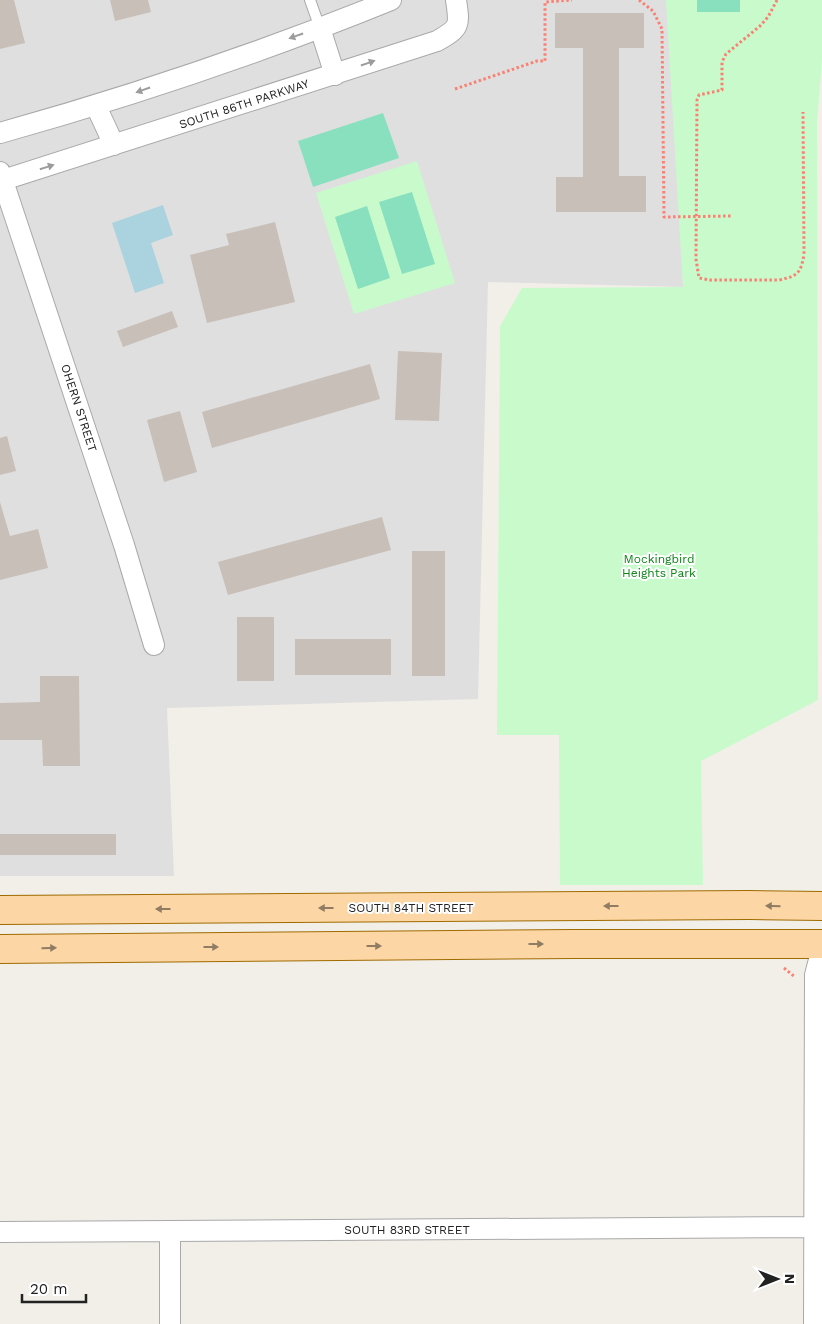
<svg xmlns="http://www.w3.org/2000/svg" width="822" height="1324" font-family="'Work Sans',sans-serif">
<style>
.residential{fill:#e0dfdf}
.park{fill:#c8facc}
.pitch{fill:#88e0be}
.water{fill:#aad3df}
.building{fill:#c7bfb8}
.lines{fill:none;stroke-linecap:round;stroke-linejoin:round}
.lane-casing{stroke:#a9a9a9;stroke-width:12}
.street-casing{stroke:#a9a9a9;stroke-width:22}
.primary-casing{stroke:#a06b00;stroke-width:30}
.path{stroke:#fa8072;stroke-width:3;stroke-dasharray:2.5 2.5;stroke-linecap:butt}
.lane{stroke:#fff;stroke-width:10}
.street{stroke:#fff;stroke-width:20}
.primary{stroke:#fcd6a4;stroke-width:28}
.oneway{fill:#9c9c9c}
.oneway2{fill:#8f7c63}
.labels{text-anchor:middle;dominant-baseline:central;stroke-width:4;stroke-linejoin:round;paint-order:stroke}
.street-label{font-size:12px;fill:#222;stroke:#fff}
.park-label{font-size:12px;fill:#0c8416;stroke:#fff}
</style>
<rect width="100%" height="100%" fill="#f2efe9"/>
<!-- residential -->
<path class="residential" d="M0,0H671L683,287L488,282L478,699L167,708L174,876H0Z"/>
<!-- park -->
<path class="park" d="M666,0H822V60L817,123L818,700L701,761L703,885H560L559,735H497L500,326L522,288L683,287Z
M417,161L455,283L354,314L316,193Z"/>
<!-- pitch -->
<path class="pitch" d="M697,0H740V12H697Z
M383,113L399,158L313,187L298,141Z
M412,192L435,264L402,274L379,202Z
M367,206L390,278L358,289L335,217Z"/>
<!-- water -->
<path class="water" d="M163,205L173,235L151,243L164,283L135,293L112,223Z"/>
<!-- building -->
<path class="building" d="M0,0H14L25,43L0,49Z
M110,0H148L151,12L115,21Z
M555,13H644V48H619V176H646V212H556V177H583V48H555Z
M275,222L295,302L207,323L190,255L229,245L226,234Z
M172,311L178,327L123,347L117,331Z
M398,351L442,353L439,421L395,420Z
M370,364L380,399L212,448L202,412Z
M180,411L197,472L164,482L147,420Z
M7,436L16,471L0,475V438Z
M0,502L10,536L38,529L48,568L0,580Z
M382,517L391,550L228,595L218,562Z
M412,551H445V676H412Z
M237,617H274V681H237Z
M295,639H391V675H295Z
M40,676H79L80,766H43L42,740H0V703L40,702Z
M0,834H116V855H0Z"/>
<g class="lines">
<!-- lane casing -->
<g class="lane-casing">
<path id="lane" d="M310,0L320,28"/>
</g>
<!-- street casing -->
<g class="street-casing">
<path id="street" d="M320,28L335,75
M96,106L114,145
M0,133C132,96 263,52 391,0
M0,172L124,545L154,645
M0,181L437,41C460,28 460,26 456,0
M0,1232L815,1227
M170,1324V1232
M814,1324L815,975L822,948"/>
</g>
<!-- primary casing -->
<g class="primary-casing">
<path id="primary" d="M0,910L749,905L822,906
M0,949L574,944H822"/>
</g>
<!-- path -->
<path class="path" d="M639,0L653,11L662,29L664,217L731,216
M777,0L768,17L760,26L726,54L722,62V90L699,95L697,100L696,259L699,278L710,280H779C798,276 801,273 804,254L803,112
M455,89L537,61H545V2L572,0
M784,968L795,977"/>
<!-- lane -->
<use href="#lane" class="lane"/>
<!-- street -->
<use href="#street" class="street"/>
<!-- primary -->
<use href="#primary" class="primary"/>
</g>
<!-- one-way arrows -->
<defs><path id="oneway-solid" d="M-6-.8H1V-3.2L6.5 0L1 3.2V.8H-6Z" transform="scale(1.25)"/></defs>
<g class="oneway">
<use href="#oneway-solid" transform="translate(296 36) rotate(161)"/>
<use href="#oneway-solid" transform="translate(368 63) rotate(-19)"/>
<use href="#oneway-solid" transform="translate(143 90) rotate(161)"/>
<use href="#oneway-solid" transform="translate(47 167) rotate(-17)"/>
</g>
<g class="oneway2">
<use href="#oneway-solid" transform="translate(611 906) rotate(180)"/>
<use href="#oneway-solid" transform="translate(773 906) rotate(-179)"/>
<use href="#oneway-solid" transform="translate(326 908) rotate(180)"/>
<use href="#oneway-solid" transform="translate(163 909) rotate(180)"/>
<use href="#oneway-solid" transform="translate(536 944)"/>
<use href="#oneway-solid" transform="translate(374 946)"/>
<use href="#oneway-solid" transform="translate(211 947)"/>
<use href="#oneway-solid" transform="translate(49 948) rotate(-1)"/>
</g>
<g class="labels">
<!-- street labels -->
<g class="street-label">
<text transform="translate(244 104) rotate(-18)">SOUTH 86TH PARKWAY</text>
<text transform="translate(79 408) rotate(72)">OHERN STREET</text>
<text x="411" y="908">SOUTH 84TH STREET</text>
<text x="407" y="1230">SOUTH 83RD STREET</text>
</g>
<!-- park labels -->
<g class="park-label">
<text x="659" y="559">Mockingbird<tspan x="659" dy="14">Heights Park</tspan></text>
</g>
</g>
<!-- north arrow -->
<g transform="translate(777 1279) rotate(90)" stroke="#ffffff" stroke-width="4" paint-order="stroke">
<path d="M0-4L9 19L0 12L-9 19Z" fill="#222222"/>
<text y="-8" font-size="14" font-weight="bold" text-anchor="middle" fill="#222222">N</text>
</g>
<!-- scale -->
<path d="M22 1294v8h64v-8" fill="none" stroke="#222222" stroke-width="2.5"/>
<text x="30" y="1294" font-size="15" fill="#222222" stroke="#ffffff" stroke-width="4" paint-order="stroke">20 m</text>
</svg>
